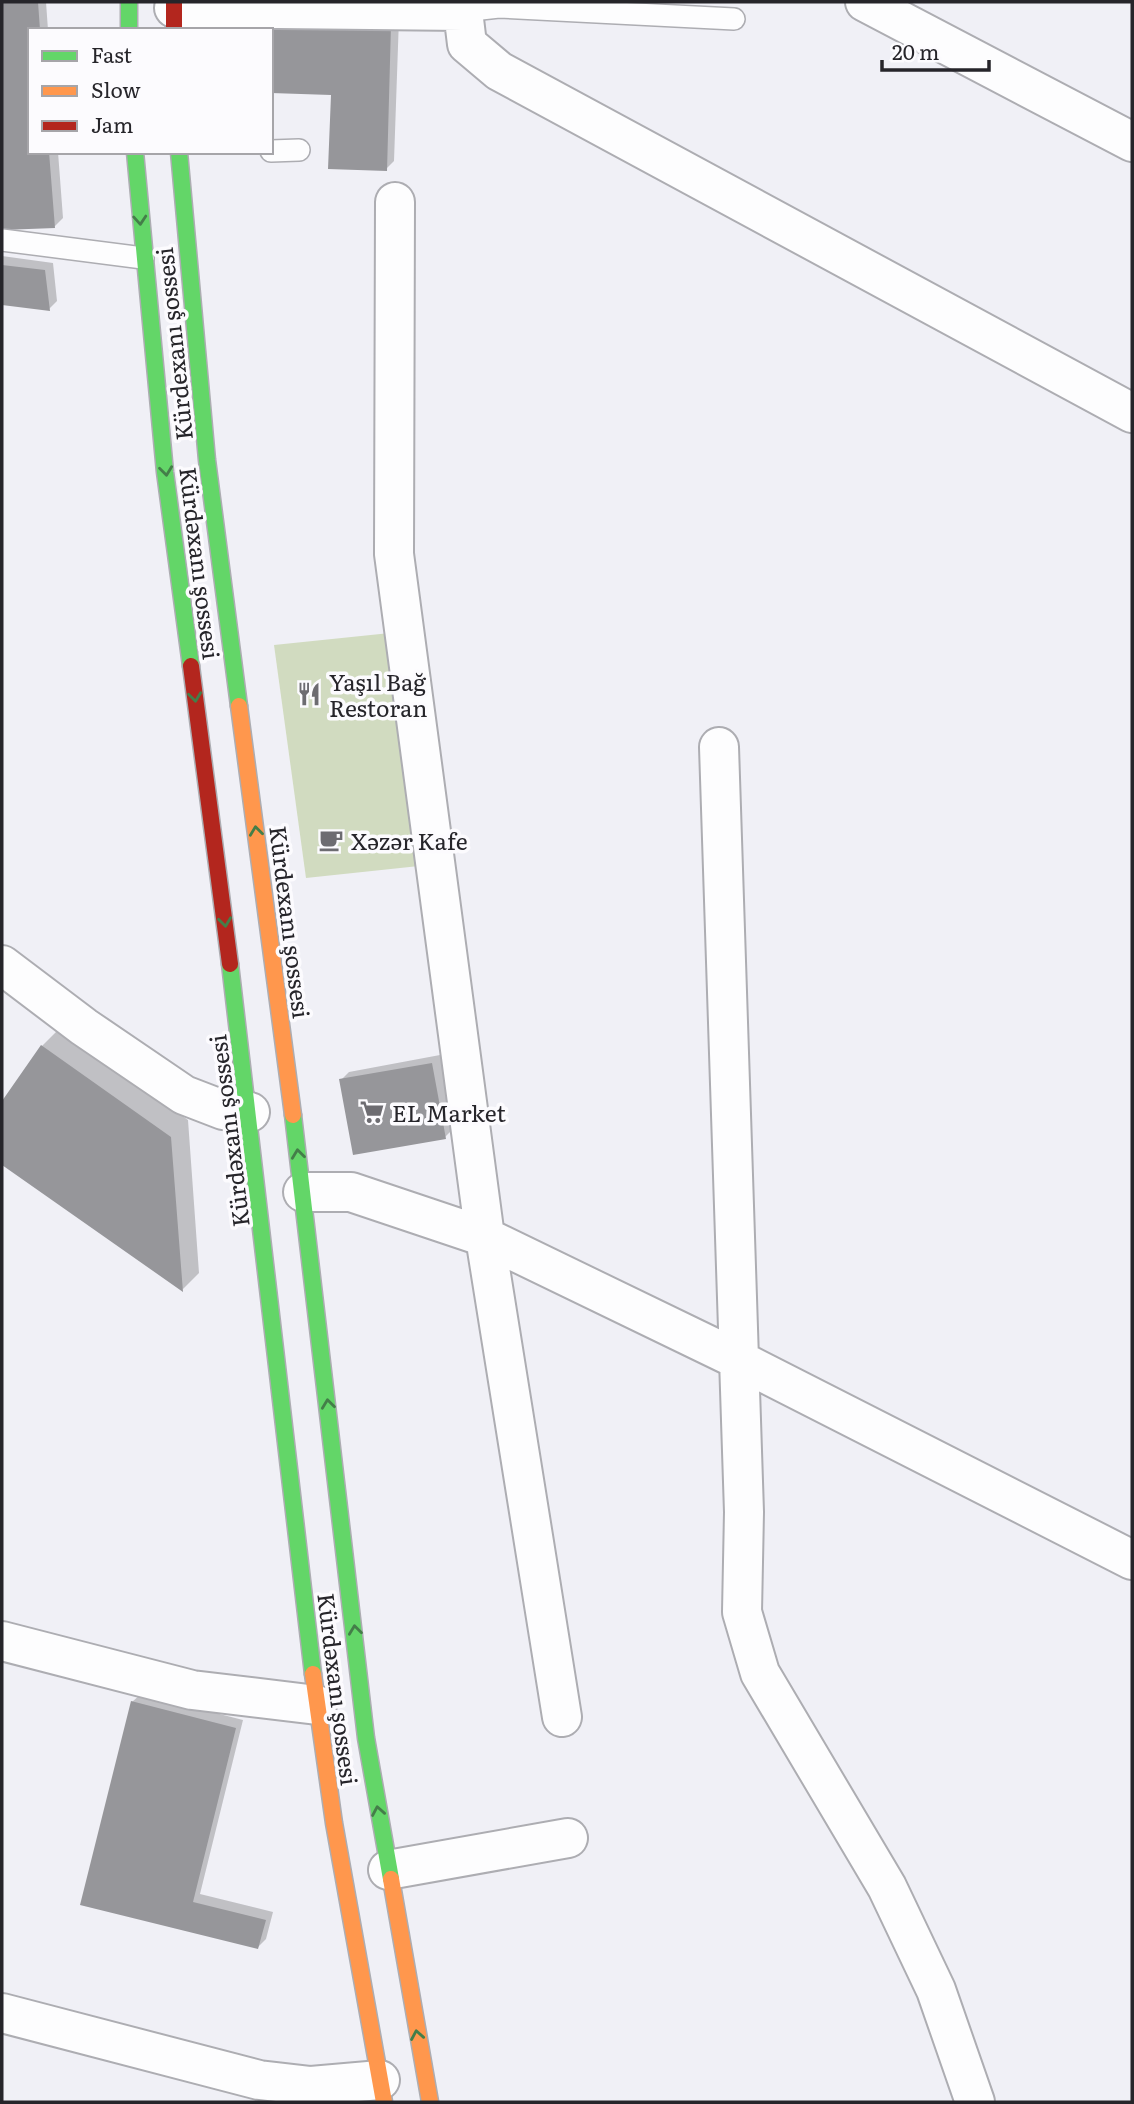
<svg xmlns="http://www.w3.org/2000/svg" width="1134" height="2104" font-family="Literata,serif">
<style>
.green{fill:#d1dbc0}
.shadow{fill:#0003}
.building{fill:#96969a}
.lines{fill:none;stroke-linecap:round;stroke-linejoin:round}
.lane-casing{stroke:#adadb2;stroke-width:24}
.street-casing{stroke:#adadb2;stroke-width:42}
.fast-casing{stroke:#adadb2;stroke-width:19}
.slow-casing{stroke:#adadb2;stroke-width:19}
.jam-casing{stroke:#adadb2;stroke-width:19}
.lane{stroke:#fdfdfe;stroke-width:21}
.street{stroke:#fdfdfe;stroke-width:38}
.fast{stroke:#63d668;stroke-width:16}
.slow{stroke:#ff974d;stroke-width:16}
.jam{stroke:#b3261e;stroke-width:16}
.oneway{stroke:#447e49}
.labels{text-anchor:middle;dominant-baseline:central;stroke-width:7;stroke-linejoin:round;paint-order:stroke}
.street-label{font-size:23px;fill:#26252a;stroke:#fcfbfe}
.poi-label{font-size:23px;fill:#26252a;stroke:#fcfbfe;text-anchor:start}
</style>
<rect width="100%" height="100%" fill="#f0f0f6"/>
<!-- green -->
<path class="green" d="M390,633L419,866L306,878L274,645Z"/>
<!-- shadow -->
<path class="shadow" d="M2,2H46L48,30H30V152H58L63,218L55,226L2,228Z
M399,18L394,161L386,169L332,94Z
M2,256L53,263L57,301L49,309L2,303Z
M59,1029L188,1120L199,1273L183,1289L2,1163V1104L42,1046Z
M440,1055L453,1129L445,1137L341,1080L349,1072Z
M141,1694L243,1720L200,1894L273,1912L266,1939L258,1947L83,1904L132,1702Z"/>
<!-- building -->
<path class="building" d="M2,2H38L40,30H30V152H49L55,228L2,230Z
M252,21L391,25L387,171L328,169L331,95L271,93V30H251Z
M2,265L45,270L50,311L2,305Z
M41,1045L171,1137L183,1292L2,1165V1101Z
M432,1063L446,1139L353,1155L339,1079Z
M131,1701L236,1728L193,1902L266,1920L258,1949L80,1905Z"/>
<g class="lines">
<!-- lane casing -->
<g class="lane-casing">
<path id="lane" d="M463,11L499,7L734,19
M271,151L299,150
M2,240L143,258"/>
</g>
<!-- street casing -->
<g class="street-casing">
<path id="street" d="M865,2L1132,142
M174,8L463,11L468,2
M463,11L467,44L499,71L1132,413
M395,202L394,554L485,1237L562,1717
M719,747L744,1512L742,1612L760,1673L887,1887L936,1990L975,2102
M2,965L84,1027L184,1095L223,1110L250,1112
M303,1192H351L485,1237L739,1360L1132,1560
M2,1641L192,1690L317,1705
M388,1870L568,1838
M2,2013L259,2080L311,2086L380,2080"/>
</g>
<!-- fast casing -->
<g class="fast-casing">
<path id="fast" d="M129,2V30
M135,152L165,472L191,666
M179,152L207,460L239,706
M230,964L313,1674
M293,1115L366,1738L391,1879"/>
</g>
<!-- slow casing -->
<g class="slow-casing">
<path id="slow" d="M239,706L293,1115
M313,1674L334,1823L384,2102
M391,1879L430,2102"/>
</g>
<!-- jam casing -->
<g class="jam-casing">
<path id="jam" d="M174,2V30
M191,666L230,964"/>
</g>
<!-- lane -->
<use href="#lane" class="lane"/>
<!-- street -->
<use href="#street" class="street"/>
<!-- fast -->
<use href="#fast" class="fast"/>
<!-- slow -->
<use href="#slow" class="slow"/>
<!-- jam -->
<use href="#jam" class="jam"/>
</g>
<!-- one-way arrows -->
<defs><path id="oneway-chevron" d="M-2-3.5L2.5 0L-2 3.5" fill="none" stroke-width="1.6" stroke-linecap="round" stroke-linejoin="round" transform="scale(1.75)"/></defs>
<g class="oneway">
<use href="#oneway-chevron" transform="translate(140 220) rotate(86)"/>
<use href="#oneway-chevron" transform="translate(166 471) rotate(83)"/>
<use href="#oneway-chevron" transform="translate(195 697) rotate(83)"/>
<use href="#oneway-chevron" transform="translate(256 831) rotate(-97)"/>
<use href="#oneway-chevron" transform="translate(225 922) rotate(83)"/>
<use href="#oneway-chevron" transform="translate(298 1154) rotate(-97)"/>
<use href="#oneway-chevron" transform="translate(328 1404) rotate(-97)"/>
<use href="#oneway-chevron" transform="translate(355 1630) rotate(-97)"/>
<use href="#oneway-chevron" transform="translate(378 1811) rotate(-100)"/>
<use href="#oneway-chevron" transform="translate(417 2035) rotate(-100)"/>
</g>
<!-- icons -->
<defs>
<g id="restaurant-bare" transform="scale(1.89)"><path d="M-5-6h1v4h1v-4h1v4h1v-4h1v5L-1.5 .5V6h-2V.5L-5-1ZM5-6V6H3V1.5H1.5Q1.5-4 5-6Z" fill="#6d6c71" stroke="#fcfbfe" stroke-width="2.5" paint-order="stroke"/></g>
<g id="cafe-bare" transform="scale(1.89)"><path d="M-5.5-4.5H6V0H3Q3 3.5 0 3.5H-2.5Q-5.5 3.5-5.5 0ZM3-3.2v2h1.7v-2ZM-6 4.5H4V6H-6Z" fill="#6d6c71" stroke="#fcfbfe" stroke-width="2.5" paint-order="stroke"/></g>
<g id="supermarket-bare" transform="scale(1.89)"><path d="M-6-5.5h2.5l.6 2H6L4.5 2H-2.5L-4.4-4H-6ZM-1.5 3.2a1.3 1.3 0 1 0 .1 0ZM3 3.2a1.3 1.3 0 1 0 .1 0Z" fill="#6d6c71" stroke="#fcfbfe" stroke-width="2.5" paint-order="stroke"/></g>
</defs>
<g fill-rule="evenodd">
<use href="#restaurant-bare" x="309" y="694"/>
<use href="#cafe-bare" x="331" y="840"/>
<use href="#supermarket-bare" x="372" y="1112"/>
</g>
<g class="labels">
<!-- street labels -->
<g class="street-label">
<text transform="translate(173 344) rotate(-96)">Kürdexanı şossesi</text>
<text transform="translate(201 563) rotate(83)">Kürdəxanı şossesi</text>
<text transform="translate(291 922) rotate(83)">Kürdexanı şossesi</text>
<text transform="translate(228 1131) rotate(-97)">Kürdəxanı şossesi</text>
<text transform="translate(339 1689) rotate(83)">Kürdəxanı şossesi</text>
</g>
<!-- poi labels -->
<g class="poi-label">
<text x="329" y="681">Yaşıl Bağ<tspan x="329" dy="26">Restoran</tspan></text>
<text x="351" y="840">Xəzər Kafe</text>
<text x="392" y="1112">EL Market</text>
</g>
</g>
<!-- border -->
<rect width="1134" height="2104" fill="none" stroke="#26252a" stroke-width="7"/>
<!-- legend -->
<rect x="28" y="28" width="245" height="126" fill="#fcfbfe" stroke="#a6a5a9" stroke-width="2"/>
<rect x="42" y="51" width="35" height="10" fill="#63d668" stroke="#a6a5a9" stroke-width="2"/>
<text x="91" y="63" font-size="21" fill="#26252a">Fast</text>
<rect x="42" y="86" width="35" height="10" fill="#ff974d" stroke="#a6a5a9" stroke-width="2"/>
<text x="91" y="98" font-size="21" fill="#26252a">Slow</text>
<rect x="42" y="121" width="35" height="10" fill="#b3261e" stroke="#a6a5a9" stroke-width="2"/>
<text x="91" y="133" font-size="21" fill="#26252a">Jam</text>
<!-- scale -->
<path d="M882 60v10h107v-10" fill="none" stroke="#26252a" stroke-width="3.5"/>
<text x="892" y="60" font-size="21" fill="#26252a" stroke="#fcfbfe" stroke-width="5" paint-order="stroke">20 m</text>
</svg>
